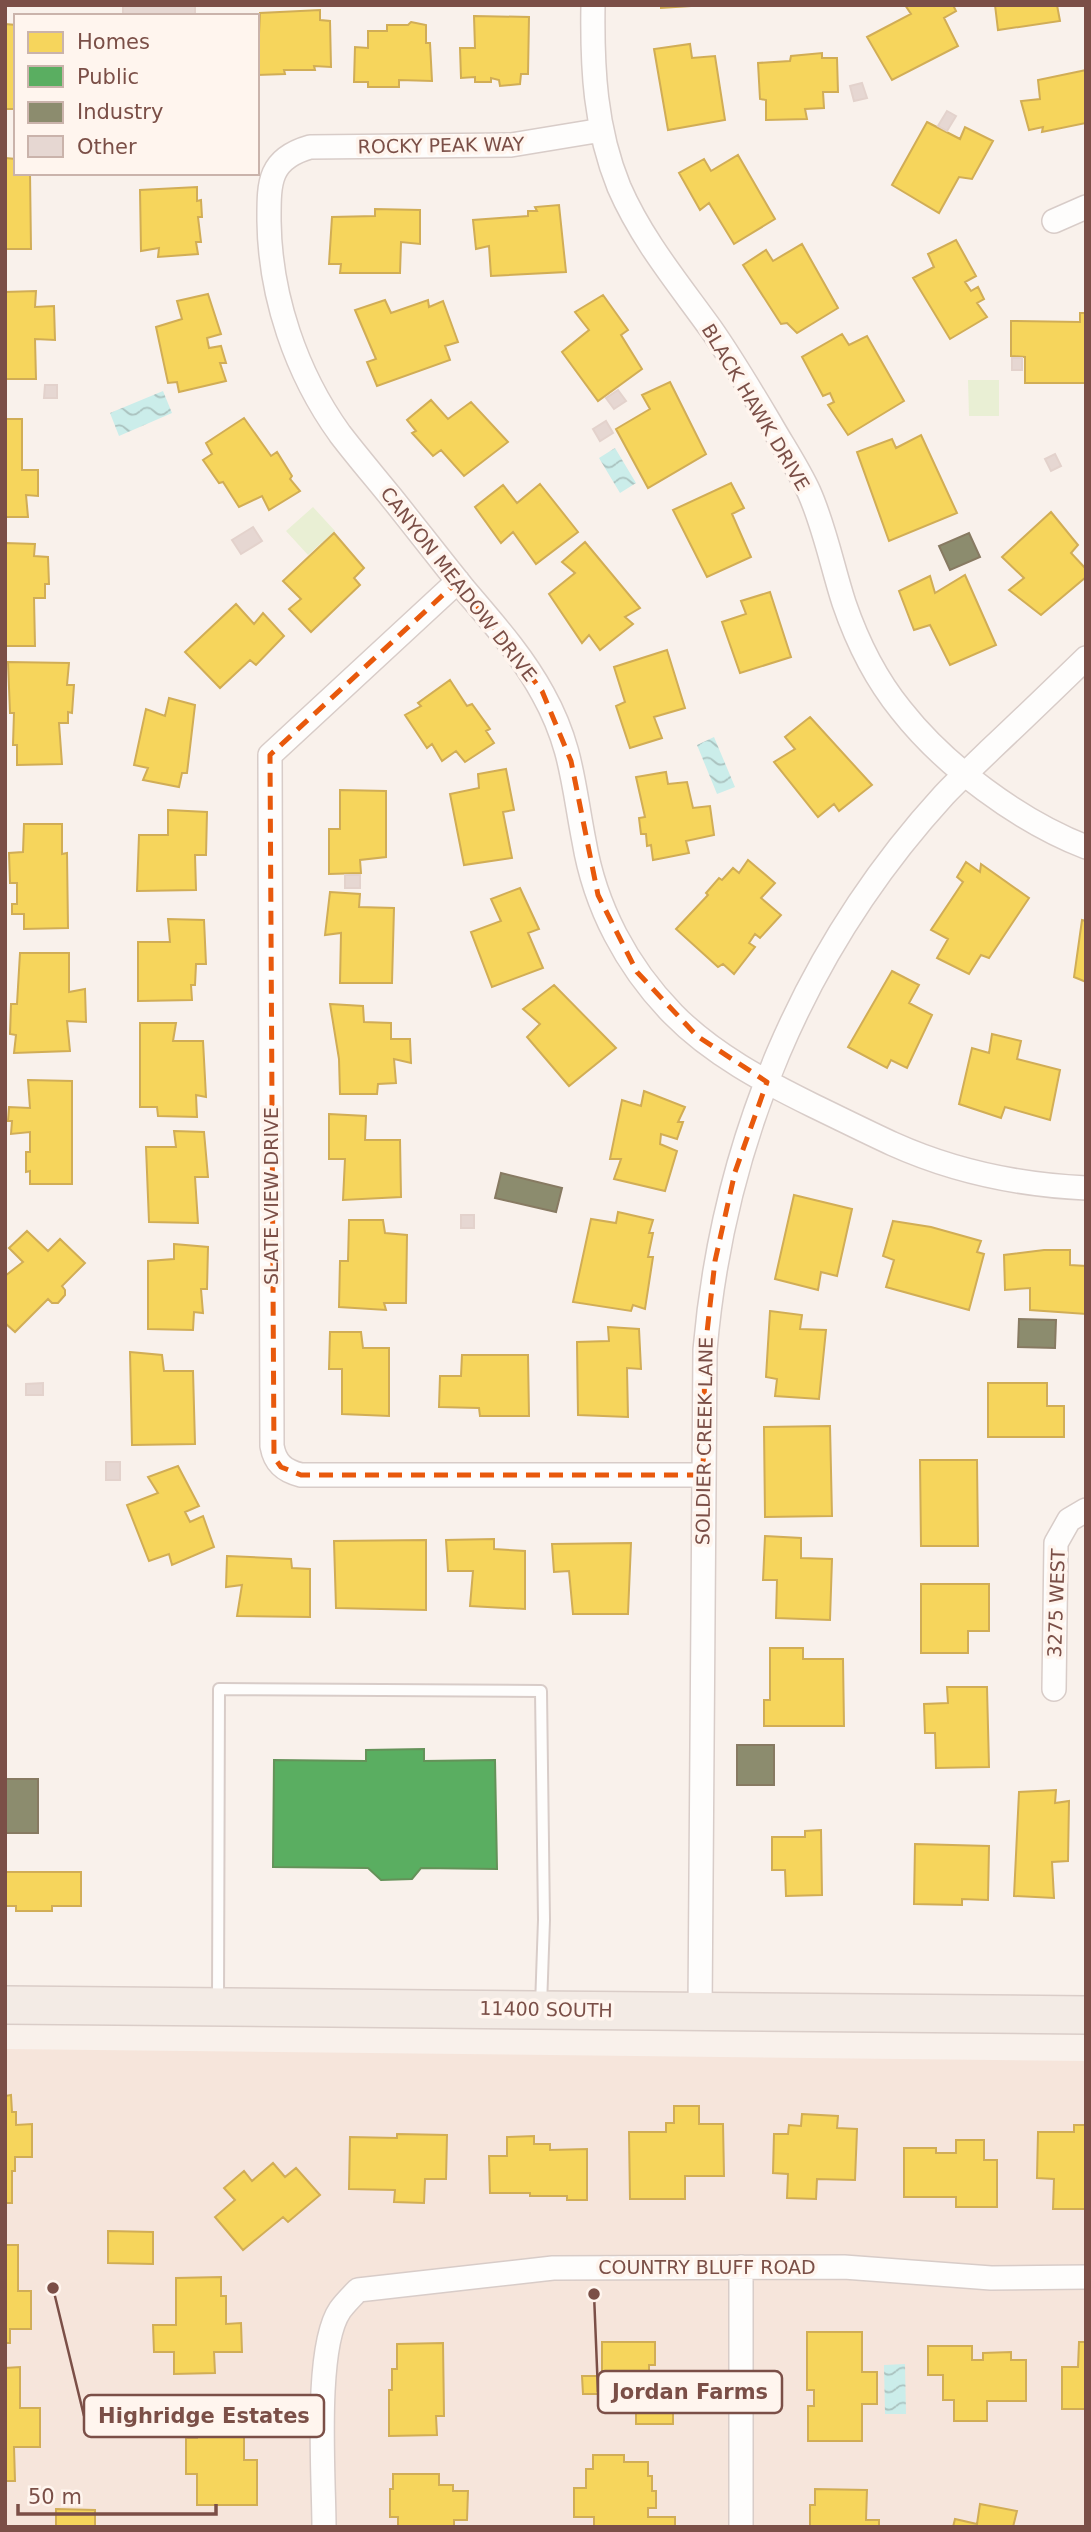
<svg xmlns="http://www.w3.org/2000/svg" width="1091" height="2532" font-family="'DejaVu Sans',sans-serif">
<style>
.residential{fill:#f6e5db}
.pitch{fill:#e9efd4}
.water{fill:url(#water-waves)}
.homes{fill:#f6d55c;stroke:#d1ad56;stroke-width:2}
.public{fill:#5aae61;stroke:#649259;stroke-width:2}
.industry{fill:#8c8c6e;stroke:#877a62;stroke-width:2}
.building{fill:#e6d7d2;stroke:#e3d2cc;stroke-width:2}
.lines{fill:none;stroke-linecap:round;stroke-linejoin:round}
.service-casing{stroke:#d8ccc8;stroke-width:14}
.minor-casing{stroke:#d8ccc8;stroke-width:26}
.primary-casing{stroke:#dacdc8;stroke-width:40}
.service{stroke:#fefdfc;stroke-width:10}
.minor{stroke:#fefdfc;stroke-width:23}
.primary{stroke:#f3ebe5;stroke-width:37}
.marked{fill:none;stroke:#e8590c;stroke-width:5;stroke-dasharray:14 9;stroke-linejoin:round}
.labels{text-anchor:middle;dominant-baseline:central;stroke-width:7;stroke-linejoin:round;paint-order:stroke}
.street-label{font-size:19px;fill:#7b4f47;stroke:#fff5ee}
.leader{fill:none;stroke:#7b4f47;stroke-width:2.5}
.callout-dot{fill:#7b4f47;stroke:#fff5ee;stroke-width:2.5}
.callout{fill:#fff5ee;stroke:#7b4f47;stroke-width:2.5}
.callout-label{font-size:21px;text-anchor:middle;font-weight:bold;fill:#7b4f47}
</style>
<defs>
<pattern id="water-waves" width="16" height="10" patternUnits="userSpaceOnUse" patternTransform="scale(1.75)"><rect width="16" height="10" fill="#cbedea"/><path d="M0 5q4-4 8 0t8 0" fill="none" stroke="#aac2bf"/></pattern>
</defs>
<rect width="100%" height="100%" fill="#f9f1eb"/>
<!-- residential -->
<path class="residential" d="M5,2049L1086,2061V2527H5Z"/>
<!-- pitch -->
<path class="pitch" d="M968,380H999V416H969Z
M313,507L335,531L308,555L286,531Z"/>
<!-- water -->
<path class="water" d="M163,391L172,413L119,436L110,413Z
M615,448L636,483L620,493L599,458Z
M714,737L735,787L717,794L697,745Z
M905,2364L906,2414H885L884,2365Z"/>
<!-- homes -->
<path class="homes" d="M661,5H707L661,8Z
M905,5H953L956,11L944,18L958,46L892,80L867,37L911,14Z
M995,5H1057L1060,21L998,30Z
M320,10V20L330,21L331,67L314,66L315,70H284L285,74L257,75L260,13Z
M474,16L529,17L528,74H521L520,84L500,86L499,80L491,78V82H475V77L461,78L460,48H475Z
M411,22L426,25V43H430L432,81L399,80V87H368V82H354L355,47L368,48V31H387V25H408Z
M5,24L16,25V109H5Z
M690,44L692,58L715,56L725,120L668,130L654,49Z
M822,53V58H837L838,92H823L824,108L805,109L807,119L766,120V100L760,99L758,63L790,61L791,56Z
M1086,70V123L1042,132L1043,127L1029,130L1021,101L1040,99L1038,80Z
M927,122L960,139L965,127L993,141L972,179L959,177L939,213L892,185Z
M738,155L775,219L734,244L709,203L700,210L679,173L704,159L711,171Z
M5,158L16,159V173H30L31,249H5Z
M197,187V201L201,200L202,217H198L201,242H196L198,254L158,257L159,248L141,251L140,190Z
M559,205L566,272L491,276L489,246L476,249L473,220L528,216V211H537L535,207Z
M375,209L420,210V244L401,242L400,273H340L341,264H329L332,217L375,216Z
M956,240L976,276L965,282L971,291L978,287L984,299L977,303L987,317L950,339L913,278L934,267L928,254Z
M802,244L838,308L797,333L787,323L781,324L743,265L766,250L773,261Z
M36,291L35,307L54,306L55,340L35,339L36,379H5V292Z
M208,294L221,334L207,338L209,348L221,346L226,363H220L226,381L179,392L177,382L168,383L156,327L182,319L177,301Z
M603,295L628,330L621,335L642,369L598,401L562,352L589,330L575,312Z
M385,300L391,313L428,300L429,307L443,301L458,342L445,346L450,360L377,386L367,362L376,359L355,310Z
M1080,313H1086V383H1025V357L1011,356V321L1080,322Z
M842,334L849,345L867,336L904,401L848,435L828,405L834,402L830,393L823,396L802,357Z
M670,382L706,454L648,488L616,429L650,409L642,395Z
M431,400L448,419L471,402L508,442L464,476L441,450L433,456L412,433L416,431L407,420Z
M244,418L271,456L277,452L292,476L290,479L300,491L269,510L262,496L239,507L223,482L219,483L203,460L212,454L206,443Z
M5,419H22V470H38V496L26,495L28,517H5Z
M921,435L957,513L889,541L857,452L892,439L896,448Z
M731,483L744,508L732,514L751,557L707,577L673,510Z
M540,484L578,532L536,564L513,532L501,543L475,507L503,485L517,503Z
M1051,512L1078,545L1071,553L1086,569V577L1041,615L1009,590L1024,578L1002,557Z
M334,533L364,568L354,578L360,585L311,632L289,609L301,599L283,581Z
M585,542L640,608L625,617L633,624L600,650L589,635L582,643L549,594L575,573L562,562Z
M5,543L35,544L34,556L48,557L49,584H45V598H34L35,646H5Z
M965,575L996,645L950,665L930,625L914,630L899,591L930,576L935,593Z
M770,592L791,657L740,673L722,622L746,614L741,601Z
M236,604L254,624L263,613L284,636L256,665L250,660L220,688L185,652Z
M667,650L685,708L654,717L662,738L630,748L616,706L625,702L614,667Z
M8,662L69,663L67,685H74L72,713L68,712V723H59L62,764L17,765V745H13L14,713H10Z
M450,680L467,706L472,704L490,729L486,731L494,743L465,762L456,751L442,761L432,744L427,748L405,715L421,706L418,703Z
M169,698L195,705L187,773H182L179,787L143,780L148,768L134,765L146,709L165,716Z
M810,717L872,785L839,811L834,804L818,817L774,762L795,749L785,737Z
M506,769L514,810L503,812L512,858L464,865L450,794L479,788L478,774Z
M666,772L668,784L687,782L693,808L710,806L714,835L686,841L689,853L653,860L651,845L647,846L646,834H641L639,818L645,817L636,777Z
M340,790L386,791V857L360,860L361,873L329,874V829H340Z
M168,810L207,812L206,855H195L196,890L137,891L139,835H168Z
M24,824H62V854L67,853L68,928L24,929V914H12V904H17V883H10L9,853L23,852Z
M748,860L775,883L761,898L781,915L760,938L755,934L749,943L755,947L734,974L723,964L718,967L676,929L708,895L706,893L719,878L722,880L733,868L739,873Z
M966,862L980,872L981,864L1029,898L989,958L981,955L969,974L937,958L948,939L931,930L963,882L957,877Z
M520,888L539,929L528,933L543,968L492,987L471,932L501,921L491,899Z
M330,892L360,894L359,907L394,908L392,983H340L341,933L325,935Z
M168,919L204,920L206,964H196L195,985H191L192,1000L138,1001V942H170Z
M1082,920L1086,921V982L1074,977Z
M20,953H69V992L85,989L86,1022L67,1021L70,1051L14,1053L16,1035L10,1034L11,1004H17Z
M892,971L919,985L909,1003L932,1015L907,1068L891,1060L887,1068L848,1047Z
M554,985L616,1048L569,1086L527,1037L540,1024L523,1009Z
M330,1004L363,1006L364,1022L391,1023V1039H410L411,1063L394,1059L396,1083L378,1084L377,1094H340L339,1059Z
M140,1023H176L173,1041H203L206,1097L196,1095L197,1117L158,1116L157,1107H140Z
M992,1034L1021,1041L1017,1059L1060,1070L1050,1120L1005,1107L1001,1118L959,1104L972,1048L989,1053Z
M28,1080L72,1081V1184H30V1171L26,1172V1152H30V1132L11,1134L12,1121H8L9,1107L30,1108Z
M644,1091L685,1107L678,1122H683L677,1139L661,1134L660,1144L677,1151L665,1191L614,1179L621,1159H610L622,1100L641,1106Z
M329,1114L366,1116L365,1140H400L401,1197L343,1200L345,1159H329Z
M174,1131L204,1132L208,1177H195L198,1223L149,1222L146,1147H176Z
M794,1195L852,1209L837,1276L821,1272L818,1290L775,1279Z
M618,1212L653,1220L649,1233H653L648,1257H653L645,1309L633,1305L631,1311L573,1302L591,1219L616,1223Z
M349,1220H383L385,1233L407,1235L406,1303H384L386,1310L339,1307L340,1261H348Z
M893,1221L931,1227L981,1241L977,1252L984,1254L969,1310L886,1287L894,1260L883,1256Z
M27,1231L48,1251L60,1239L85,1263L62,1286L65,1290V1295L58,1303H52L48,1299L15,1332L5,1323V1276L23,1262L9,1248Z
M174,1244L208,1247L207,1289H201L203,1313L194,1312L193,1330L148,1329V1261L174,1259Z
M1044,1250H1070V1265L1086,1266V1314L1030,1310V1288L1005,1290L1004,1255Z
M770,1311L802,1315L800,1329L826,1330L819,1399L775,1396L777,1379L766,1377Z
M608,1327L639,1329L641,1369L627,1368L628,1417L578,1415L577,1342L609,1341Z
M330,1332H361L363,1348H389V1416L342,1414V1369H329Z
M130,1352L162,1355L164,1371H193L195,1444L132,1445Z
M462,1355H528L529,1416H480L479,1408L439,1407L440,1376H461Z
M988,1383H1047V1406H1064V1437H988Z
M830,1426L832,1516L765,1517L764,1427Z
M920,1460H977L978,1546H921Z
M178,1466L199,1506L185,1512L190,1522L203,1516L214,1547L172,1565L169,1554L149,1561L127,1505L158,1493L148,1477Z
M765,1536L801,1538V1558L832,1559L830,1620L776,1618L777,1580H763Z
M494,1539V1549L525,1551V1609L470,1606L473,1571H448L446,1540Z
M426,1540V1610L336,1608L334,1541Z
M631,1543L628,1614H573L569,1571L554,1572L552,1544Z
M227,1556L291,1559L292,1568L310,1569V1617L237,1616L242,1585L226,1587Z
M921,1584H989V1631H968V1653H921Z
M770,1648H803V1659H843L844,1726H764V1700H770Z
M947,1687H987L989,1767L936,1768L935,1733H925L924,1704L948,1703Z
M1056,1790L1055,1803L1069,1801L1068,1861L1052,1862L1054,1898L1014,1896L1019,1792Z
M821,1830L822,1895L786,1896L785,1870H772V1837H805V1831Z
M915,1844L989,1846L988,1900L962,1899V1905L914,1904Z
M5,1872H81V1906H52V1911H16V1906H5Z
M11,2095L12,2112H16V2125L32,2124V2157H15V2171H12V2203H5V2096Z
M674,2106H699V2124H723L724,2176H685V2199H630L629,2132H666V2123H674Z
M802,2114L838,2116L837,2128L857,2129L855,2180L817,2179L816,2199L787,2198L788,2174L773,2173L774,2134H788L789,2125L801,2126Z
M1074,2125H1086V2209H1053L1054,2179L1037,2178L1038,2132H1074Z
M397,2134L447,2135L446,2179H425L424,2203L394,2202L395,2190L349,2189L350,2137L397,2138Z
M534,2136V2144H550V2150L587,2149V2200H567V2196H530V2193H490L489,2156H507V2137Z
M956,2140H984V2160H997V2207H956V2197H904V2148H936V2153H956Z
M273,2163L285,2177L296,2168L320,2195L288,2222L283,2217L243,2250L215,2217L235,2200L224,2188L244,2171L252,2181Z
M108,2231L153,2232V2264L108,2263Z
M5,2245H18V2291H31V2329H10V2343H5Z
M221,2277V2296H226V2324L241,2323L242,2352H214L215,2373L174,2374V2352H154L153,2325H176V2278Z
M807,2332H862V2372H877V2404H862V2441H808V2406H814V2390H807Z
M602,2342H655V2365H649V2381H673V2424H636V2410H600V2394H583L582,2376H602Z
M1079,2342H1086V2409H1062V2367H1078Z
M443,2343L444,2416H436L437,2435L389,2436V2390H392V2369H397V2344Z
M928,2346H972V2360H983V2353L1011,2352V2360H1026V2401H987V2421H954V2400H943V2375H928Z
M20,2367V2408H40V2447H14L15,2481H5V2368Z
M197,2409H244V2460H257V2505H197V2474H186V2438H197Z
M593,2455H624V2462H648V2476H652V2491H656V2508H648V2517H675V2527H594V2517H574V2488H586V2469H593Z
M393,2474H439V2485H453V2491H468L467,2520H454V2527H398V2517H390V2489H393Z
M815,2489L867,2490L866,2520H879V2527H810V2505H815Z
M980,2504L1017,2511L1013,2527H953L955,2519L977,2524Z
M56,2509L95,2510V2527H56Z"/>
<!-- public -->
<path class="public" d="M424,1749V1761L495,1760L497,1869L421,1868L412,1879L381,1880L368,1868L273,1867L274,1760L366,1761V1750Z"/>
<!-- industry -->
<path class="industry" d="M969,533L980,557L950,570L939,546Z
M501,1173L562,1188L556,1212L495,1198Z
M1019,1319L1056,1320L1055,1348L1018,1347Z
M737,1745H774V1785H737Z
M5,1779H38V1833H5Z"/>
<!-- building -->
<path class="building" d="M123,5H195V16H123Z
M862,83L867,98L854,101L850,86Z
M947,111L956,116L947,131L938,126Z
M1012,358H1022V370H1012Z
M45,385H57V398H44Z
M618,390L626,401L614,409L606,398Z
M606,421L613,433L600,441L593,429Z
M1055,454L1061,466L1051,471L1045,459Z
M253,527L262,541L241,554L232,540Z
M345,875H360V888H345Z
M461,1215H474V1228H461Z
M43,1383V1395H26V1384Z
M106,1462H120V1480H106Z"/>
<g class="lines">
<!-- service casing -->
<g class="service-casing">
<path id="service" d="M218,2002L219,1689L541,1691L544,1920L541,2006"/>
</g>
<!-- minor casing -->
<g class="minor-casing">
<path id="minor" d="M593,5C592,68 595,128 619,187C642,240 678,283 711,329C732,359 751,391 770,423C783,446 798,468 809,492C825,528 832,566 844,603C857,641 875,678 901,710C945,766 1019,821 1086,847
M602,130L511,145L310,147C268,159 269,183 269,221C270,296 296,373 340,434C356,455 374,476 391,497C415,527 439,558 464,589C492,622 522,655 543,694C572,746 573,785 584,841C595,907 627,967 673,1014C712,1054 765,1082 814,1106C841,1119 867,1132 893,1144C953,1171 1021,1185 1086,1188
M1054,221L1086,207
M458,581L270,755L272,1446C275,1463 284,1471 301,1475H703
M1054,1689L1056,1543L1069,1520L1086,1510
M700,2011L705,1350C723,1143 803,949 944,795C959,779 975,765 990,750C1022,720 1054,689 1086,658
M324,2527C324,2478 314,2348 340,2310C345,2303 352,2296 358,2290L553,2268L844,2267L991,2278L1086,2277
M741,2527V2267"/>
</g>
<!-- primary casing -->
<g class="primary-casing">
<path id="primary" d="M5,2005L1086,2015"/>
</g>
<!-- service -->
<use href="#service" class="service"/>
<!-- minor -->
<use href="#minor" class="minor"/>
<!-- primary -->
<use href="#primary" class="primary"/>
</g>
<!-- marked area -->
<path class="marked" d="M458,581L542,691L571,761L598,895L637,972L697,1036L767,1082L735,1172L715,1261L705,1350L703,1475H301L281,1467L274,1457L270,755Z"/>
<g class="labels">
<!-- street labels -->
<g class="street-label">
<text transform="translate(441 145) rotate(-1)">ROCKY PEAK WAY</text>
<text transform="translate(756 407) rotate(59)">BLACK HAWK DRIVE</text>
<text transform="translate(459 584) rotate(52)">CANYON MEADOW DRIVE</text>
<text transform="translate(271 1196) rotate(-90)">SLATE VIEW DRIVE</text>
<text transform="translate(704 1441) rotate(-89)">SOLDIER CREEK LANE</text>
<text transform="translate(1056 1603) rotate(-88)">3275 WEST</text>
<text transform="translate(546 2009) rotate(1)">11400 SOUTH</text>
<text x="707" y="2267">COUNTRY BLUFF ROAD</text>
</g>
</g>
<!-- callouts -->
<path class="leader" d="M594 2294L598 2392M53 2288L84 2416"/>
<g class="callout-dot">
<circle cx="594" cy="2294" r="7"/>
<circle cx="53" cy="2288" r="7"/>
</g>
<g class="callout">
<rect x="598" y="2371" width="184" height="42" rx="7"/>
<rect x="84" y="2395" width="240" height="42" rx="7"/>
</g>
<g class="callout-label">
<text x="690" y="2399">Jordan Farms</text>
<text x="204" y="2423">Highridge Estates</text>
</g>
<!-- border -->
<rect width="1091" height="2532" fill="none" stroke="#7b4f47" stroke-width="14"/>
<!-- legend -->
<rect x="14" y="14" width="245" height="161" fill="#fff5ee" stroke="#cab3ab" stroke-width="2"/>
<rect x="28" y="32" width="35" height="21" fill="#f6d55c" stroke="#cab3ab" stroke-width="2"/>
<text x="77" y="49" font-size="21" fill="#7b4f47">Homes</text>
<rect x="28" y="66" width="35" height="21" fill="#5aae61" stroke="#cab3ab" stroke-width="2"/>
<text x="77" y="84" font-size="21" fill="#7b4f47">Public</text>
<rect x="28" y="102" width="35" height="21" fill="#8c8c6e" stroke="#cab3ab" stroke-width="2"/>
<text x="77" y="119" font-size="21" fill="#7b4f47">Industry</text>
<rect x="28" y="136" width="35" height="21" fill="#e6d7d2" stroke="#cab3ab" stroke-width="2"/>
<text x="77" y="154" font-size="21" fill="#7b4f47">Other</text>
<!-- scale -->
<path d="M18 2504v10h198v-10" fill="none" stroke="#7b4f47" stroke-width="3.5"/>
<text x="28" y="2504" font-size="21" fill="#7b4f47" stroke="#fff5ee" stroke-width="5" paint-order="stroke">50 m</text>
</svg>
